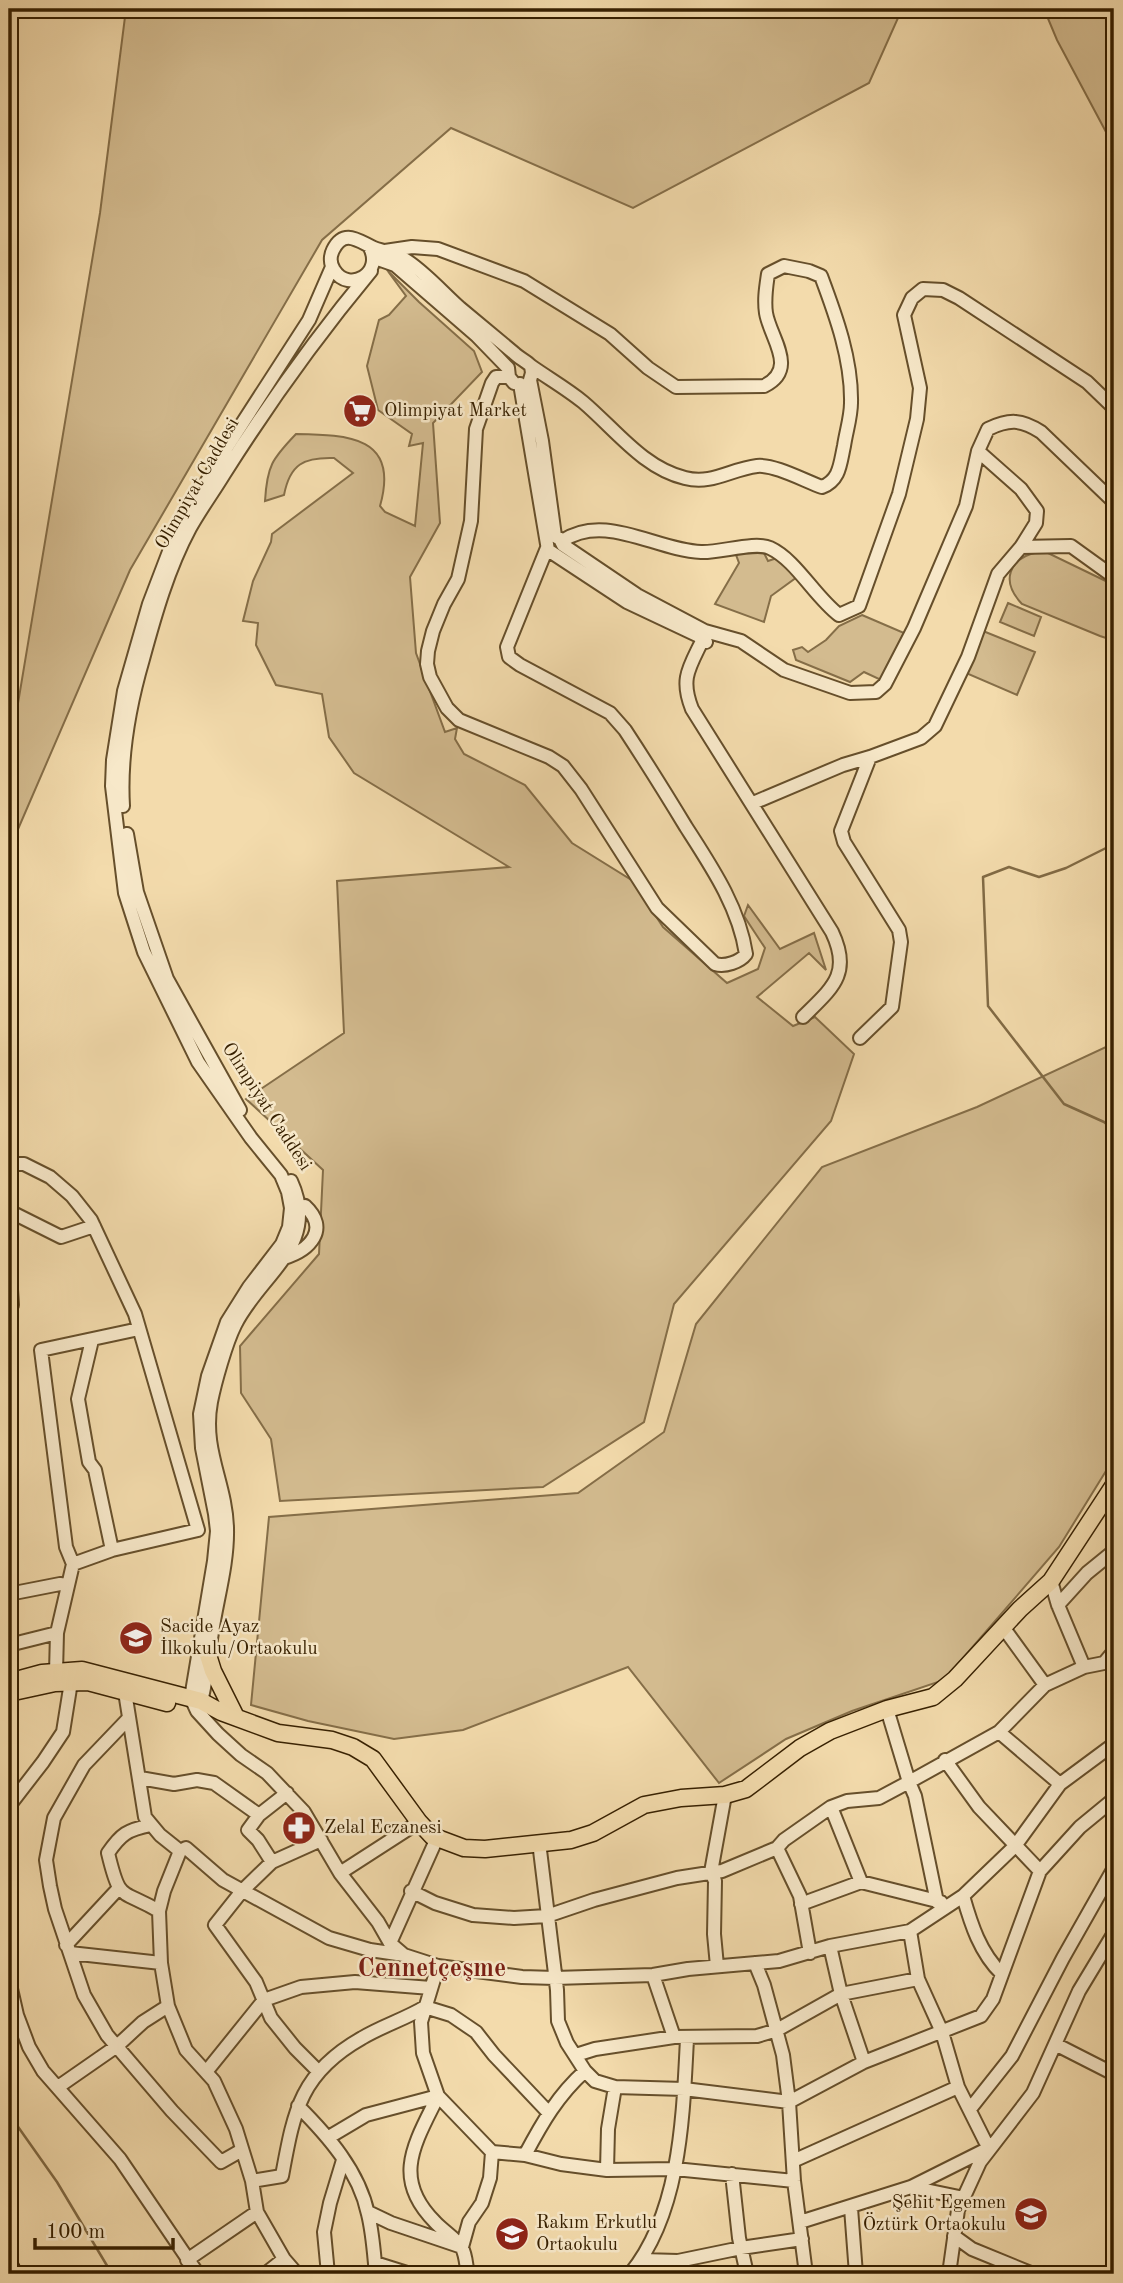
<svg xmlns="http://www.w3.org/2000/svg" width="1123" height="2283" font-family="'Old Standard TT',serif">
<style>
.green{fill:#d3bb8f;stroke:#856e48;stroke-width:2}
.lines{fill:none;stroke-linecap:round;stroke-linejoin:round}
.stream{stroke:#816a44;stroke-width:2.5}
.minor-casing{stroke:#664f2b;stroke-width:16}
.major-casing{stroke:#372000;stroke-width:19}
.highway-casing{stroke:#372000;stroke-width:21}
.minor{stroke:#f7e8c9;stroke-width:12}
.major{stroke:#f3dbac;stroke-width:16}
.highway{stroke:#f3dbac;stroke-width:18}
.labels{text-anchor:middle;dominant-baseline:central;stroke-width:5;stroke-linejoin:round;paint-order:stroke}
.poi-label{font-size:19px;fill:#372000;stroke:#f7e8c9;text-anchor:start}
.street-label{font-size:19px;fill:#372000;stroke:#f7e8c9}
.district-label{font-size:26px;font-weight:bold;fill:#7a1f14;stroke:#f7e8c9}
</style>
<rect width="100%" height="100%" fill="#f3dbac"/>
<filter id="stains"><feTurbulence type="fractalNoise" baseFrequency=".00286" numOctaves="4"/><feColorMatrix values="0 0 0 0 .2 0 0 0 0 .09 0 0 0 0 .02 0 0 0 .5 -.17"/></filter>
<radialGradient id="worn" r=".72"><stop offset=".6" stop-color="#630" stop-opacity="0"/><stop offset="1" stop-color="#630" stop-opacity=".3"/></radialGradient>
<!-- green -->
<path class="green" d="M126,9H902L869,83L633,208L451,128L322,240L130,570L9,850V757L100,213Z
M1044,9H1114V147L1057,40Z
M387,270L419,302L474,351L482,372L433,423L440,523L410,577L416,653L445,732L457,728L455,739L464,754L525,785L572,843L633,881L663,927L727,983L758,969L765,948L744,916L748,905L780,949L814,933L826,970L809,953L757,997L793,1026L815,1017L854,1054L831,1121L674,1304L644,1422L543,1487L280,1501L271,1439L241,1393L240,1346L319,1254L323,1170L246,1099L344,1033L337,881L509,867L354,773L329,737L322,694L276,685L256,645L258,623L243,621L253,581L271,542L272,534L353,473L334,458C304,457 290,464 284,495L265,501C267,466 272,459 296,434C348,435 400,436 380,506L385,512L415,526L423,443L409,446L412,434L378,410L367,366L379,320L389,315L406,296Z
M762,549L768,561L780,557L797,577L771,596L764,622L715,604L739,563L735,552Z
M1038,552L1048,553L1114,585V637L1109,639L1100,636L1022,604C1000,581 1009,558 1038,552Z
M1008,603L1041,617L1034,636L1000,622Z
M862,615L904,633L881,680L864,672L850,682L796,660L793,650L802,647L808,652L826,640L839,626Z
M983,631L1035,652L1017,695L966,673Z
M1108,1046L1114,1047V1458L1059,1547L944,1680L852,1711L786,1739L719,1783L628,1667L463,1730L394,1739L308,1721L251,1705L269,1517L578,1493L664,1432L696,1324L822,1167L977,1107Z"/>
<g class="lines">
<!-- stream -->
<path class="stream" d="M1114,839L1108,847L1066,868L1039,877L1009,867L983,877L988,1006L1064,1104L1104,1122L1114,1130
M9,2114L57,2182L112,2274"/>
<!-- minor casing -->
<g class="minor-casing">
<path id="minor" d="M369,246C385,273 349,294 334,270C330,264 330,256 333,250C344,227 360,242 374,248C383,251 395,254 404,259C422,269 444,294 460,308C478,323 496,338 514,353C519,358 526,361 531,366L532,373L530,380L542,441L555,536L560,539L563,545L637,595L705,631L741,641L784,670L850,693L876,692L885,684L914,628L966,506L978,451L988,429C1009,419 1021,419 1041,432L1114,502
M385,251L412,247L438,249L524,281L610,334L648,368L676,387L764,386C799,369 770,338 766,313C764,299 766,288 768,274L784,266L809,271L821,276C836,316 852,360 851,403C851,417 846,432 844,446C840,464 840,480 822,487C805,481 774,464 757,466C731,469 712,485 685,478C643,468 615,429 583,402C567,389 548,378 531,366
M378,259L395,265L477,336L508,368L509,377L514,383
M332,267L309,320L227,447L175,536L149,604L124,691L113,760L112,786L125,893L144,952L198,1062L251,1138L281,1175L288,1192L291,1208L289,1227L282,1244L249,1287L227,1322L208,1376L200,1414L202,1448L215,1514L217,1531L214,1561L191,1698L197,1711L218,1734L241,1755L267,1773L304,1812L340,1873L378,1922L390,1943L404,1955L438,1966L522,1977L555,1978L653,1975L688,1969L779,1961L830,1946L910,1931L963,1896L1015,1846L1060,1784L1114,1744
M509,377H496L492,383L476,429L471,521L458,579L444,604L433,631L428,651L427,664L430,677L447,708L459,720L549,757L563,766L581,789L657,908L715,964C725,967 740,962 746,954C739,907 711,866 686,827C666,794 646,762 625,730L610,713L520,665L509,657L507,647L547,548
M520,384L548,550L627,602L699,636L702,641L706,642
M562,541C605,512 655,550 701,552C720,553 755,541 770,548C796,560 815,597 839,615L859,606L899,494L917,419L920,388L904,315L912,298L923,289L943,290L959,298L1087,382L1114,408
M1021,547L1071,546L1114,577
M702,641C689,668 680,679 692,709L832,932C852,974 832,988 803,1017
M753,803L843,765L870,757L921,738L935,726L968,657L998,574L1021,547L1036,523L1037,511L1021,489L978,451
M123,806C120,755 129,707 143,659C155,615 168,569 190,528C200,510 213,492 224,474C269,403 317,336 371,271
M127,834L137,892L167,979L240,1110
M860,1038L892,1007L901,942L899,930L844,842L841,831L870,757
M9,1164H24L50,1177L72,1196L91,1220L135,1314L198,1530L112,1550L73,1564L57,1633L9,1645
M9,1211L61,1237L94,1226
M9,1258L12,1305
M284,1258C310,1250 330,1229 305,1206L296,1211
M92,1340L78,1399L89,1462L95,1470L112,1550
M73,1564L66,1547L41,1350L139,1329
M1051,1581L1058,1605L1084,1667
M9,1594L60,1584L67,1585
M1058,1605L1087,1573L1114,1551
M1003,1627L1045,1685
M56,1672L57,1633
M125,1692L145,1817L160,1835L180,1851L186,1848L223,1880L329,1938L370,1950L404,1955
M199,1707C207,1686 207,1661 211,1639C216,1602 228,1565 227,1528C226,1483 202,1450 211,1402C215,1382 226,1343 235,1325C260,1274 321,1246 291,1181
M887,1709L909,1782L915,1796L937,1902
M129,1718L84,1765L54,1818L46,1860L50,1886L55,1909L84,1995L107,2035L172,2111L221,2162L242,2150
M999,1732L1060,1784
M945,1760L979,1807L1040,1871
M140,1778L174,1784L197,1780L214,1783L259,1815L287,1793
M9,1806L43,1762L63,1732L71,1682
M831,1807L861,1882
M259,1815L248,1830L258,1840L272,1862
M151,1825C127,1830 121,1834 108,1853C120,1903 120,1888 159,1911L161,1963L168,2006L186,2050L214,2081L236,2129L252,2181L257,2212L284,2259L297,2274
M539,1842L557,1990L558,2021L567,2043L585,2071L595,2081L615,2087L684,2089L789,2102L864,2062L981,2016L993,1999L1040,1871L1080,1827L1114,1799
M777,1848L800,1896L810,1953
M340,1873L419,1822
M411,1891L435,1903L473,1915L514,1918L547,1916L594,1900L677,1878L722,1871L777,1848L784,1840L831,1807L847,1801L879,1798L909,1782L999,1732L1045,1685L1084,1667L1104,1663L1114,1651
M963,1896C971,1924 980,1953 1002,1974
M801,1904L861,1882L941,1902
M159,1911L164,1891L180,1851
M390,1943L437,1838
M66,1945L118,1889
M830,1946L841,1994L864,2062
M70,1953L161,1963
M755,1963L764,1985L783,2055L789,2102L794,2181L806,2274
M438,1966L421,2022L423,2053L438,2096L492,2152L525,2155L561,2164L607,2170L675,2169L794,2181
M717,1966L714,1934L715,1881L711,1872L725,1795
M653,1975L674,2037
M9,1980L17,2015L29,2047L43,2071L120,2159L198,2274
M1057,2045L1114,2074
M576,2055L595,2049L674,2037L757,2036L777,2030L841,1994L918,1979
M318,2071L295,2048L271,2018L256,1982L215,1925L242,1891L272,1862L321,1840
M206,2072L264,2000L301,1987L355,1982L431,1988
M58,2087L117,2046L143,2022L168,2006
M298,2106C328,2136 359,2171 368,2214C373,2234 374,2255 376,2274
M970,2109L1012,2056L1063,1958L1114,1868
M329,2137L366,2115L438,2096C415,2143 391,2178 435,2222C442,2230 457,2239 462,2248C466,2255 466,2266 468,2274
M525,2155C542,2123 558,2095 585,2071
M793,2161L958,2087
M607,2170L608,2129L615,2087
M732,2174L739,2238L747,2274
M252,2181L282,2176C294,2111 300,2073 362,2038C382,2026 405,2019 425,2007L451,2015L476,2032L494,2055L548,2112
M911,2187L964,2198
M851,2208L856,2274
M368,2212L391,2223L462,2247L469,2222L482,2203L490,2178L492,2152
M800,2222L911,2187L991,2147L985,2141L958,2087L942,2032L918,1979L910,1931
M954,2236L972,2249L1033,2274
M187,2260L257,2212
M642,2260L678,2261L741,2248L802,2239
M375,2263L410,2274
M265,2274L284,2259
M328,2274L324,2232L330,2203L343,2160
M630,2274C681,2212 683,2115 687,2039
M949,2274L958,2210L980,2162L1033,2093L1079,1991L1114,1933"/>
</g>
<!-- major casing -->
<g class="major-casing">
<path id="major" d="M208,1655L213,1671L236,1717
M9,1682L42,1673L82,1670L201,1701L221,1712L278,1733L332,1740L353,1747L373,1759L419,1822L432,1836L464,1848L485,1849L571,1840L593,1833L644,1805L681,1798L725,1795L746,1789L800,1748L830,1731L887,1709L933,1697L955,1679L1020,1609L1051,1581L1114,1485
M9,1693L55,1683L88,1682L167,1703"/>
</g>
<!-- highway casing -->
<g class="highway-casing">
<path id="highway" d="M9,2266L13,2274"/>
</g>
<!-- minor -->
<use href="#minor" class="minor"/>
<!-- major -->
<use href="#major" class="major"/>
<!-- highway -->
<use href="#highway" class="highway"/>
</g>
<!-- icons -->
<defs>
<g id="supermarket-disc" transform="scale(1.75)"><circle r="9.5" fill="#8f2418" stroke="#f7e8c9"/><path d="M-6-5.5h2.5l.6 2H6L4.5 2H-2.5L-4.4-4H-6ZM-1.5 3.2a1.3 1.3 0 1 0 .1 0ZM3 3.2a1.3 1.3 0 1 0 .1 0Z" fill="#fff"/></g>
<g id="school-disc" transform="scale(1.75)"><circle r="9.5" fill="#8f2418" stroke="#f7e8c9"/><path d="M0-5L7-2L0 1L-7-2ZM-4 1L0 2.5L4 1V4Q0 6-4 4Z" fill="#fff"/></g>
<g id="pharmacy-disc" transform="scale(1.75)"><circle r="9.5" fill="#8f2418" stroke="#f7e8c9"/><path d="M-2-6h4v4h4v4h-4v4h-4v-4h-4v-4h4Z" fill="#fff"/></g>
</defs>
<g fill-rule="evenodd">
<use href="#supermarket-disc" x="360" y="411"/>
<use href="#school-disc" x="136" y="1638"/>
<use href="#pharmacy-disc" x="299" y="1828"/>
<use href="#school-disc" x="1031" y="2214"/>
<use href="#school-disc" x="512" y="2234"/>
</g>
<g class="labels">
<!-- poi labels -->
<g class="poi-label">
<text x="384" y="411">Olimpiyat Market</text>
<text x="160" y="1627">Sacide Ayaz<tspan x="160" dy="22">İlkokulu/Ortaokulu</tspan></text>
<text x="324" y="1828">Zelal Eczanesi</text>
<text x="1006" y="2203" text-anchor="end">Şehit Egemen<tspan x="1006" dy="22">Öztürk Ortaokulu</tspan></text>
<text x="536" y="2223">Rakım Erkutlu<tspan x="536" dy="22">Ortaokulu</tspan></text>
</g>
<!-- street labels -->
<g class="street-label">
<text transform="translate(198 484) rotate(-60)">Olimpiyat Caddesi</text>
<text transform="translate(266 1107) rotate(57)">Olimpiyat Caddesi</text>
</g>
<!-- district labels -->
<g class="district-label">
<text x="432" y="1969">Cennetçeşme</text>
</g>
</g>
<!-- margin -->
<rect width="1123" height="2283" fill="none" stroke="#f3dbac" stroke-width="35"/>
<rect x="10" y="10" width="1102" height="2262" fill="none" stroke="#372000" stroke-width="3.5"/>
<rect x="18" y="18" width="1088" height="2248" fill="none" stroke="#372000" stroke-width="2"/>
<!-- scale -->
<path d="M35 2238v10h138v-10" fill="none" stroke="#372000" stroke-width="3.5"/>
<text x="46" y="2238" font-size="21" fill="#372000" stroke="#f7e8c9" stroke-width="5" paint-order="stroke">100 m</text>
<rect width="100%" height="100%" filter="url(#stains)"/>
<rect width="100%" height="100%" fill="url(#worn)"/>
</svg>
